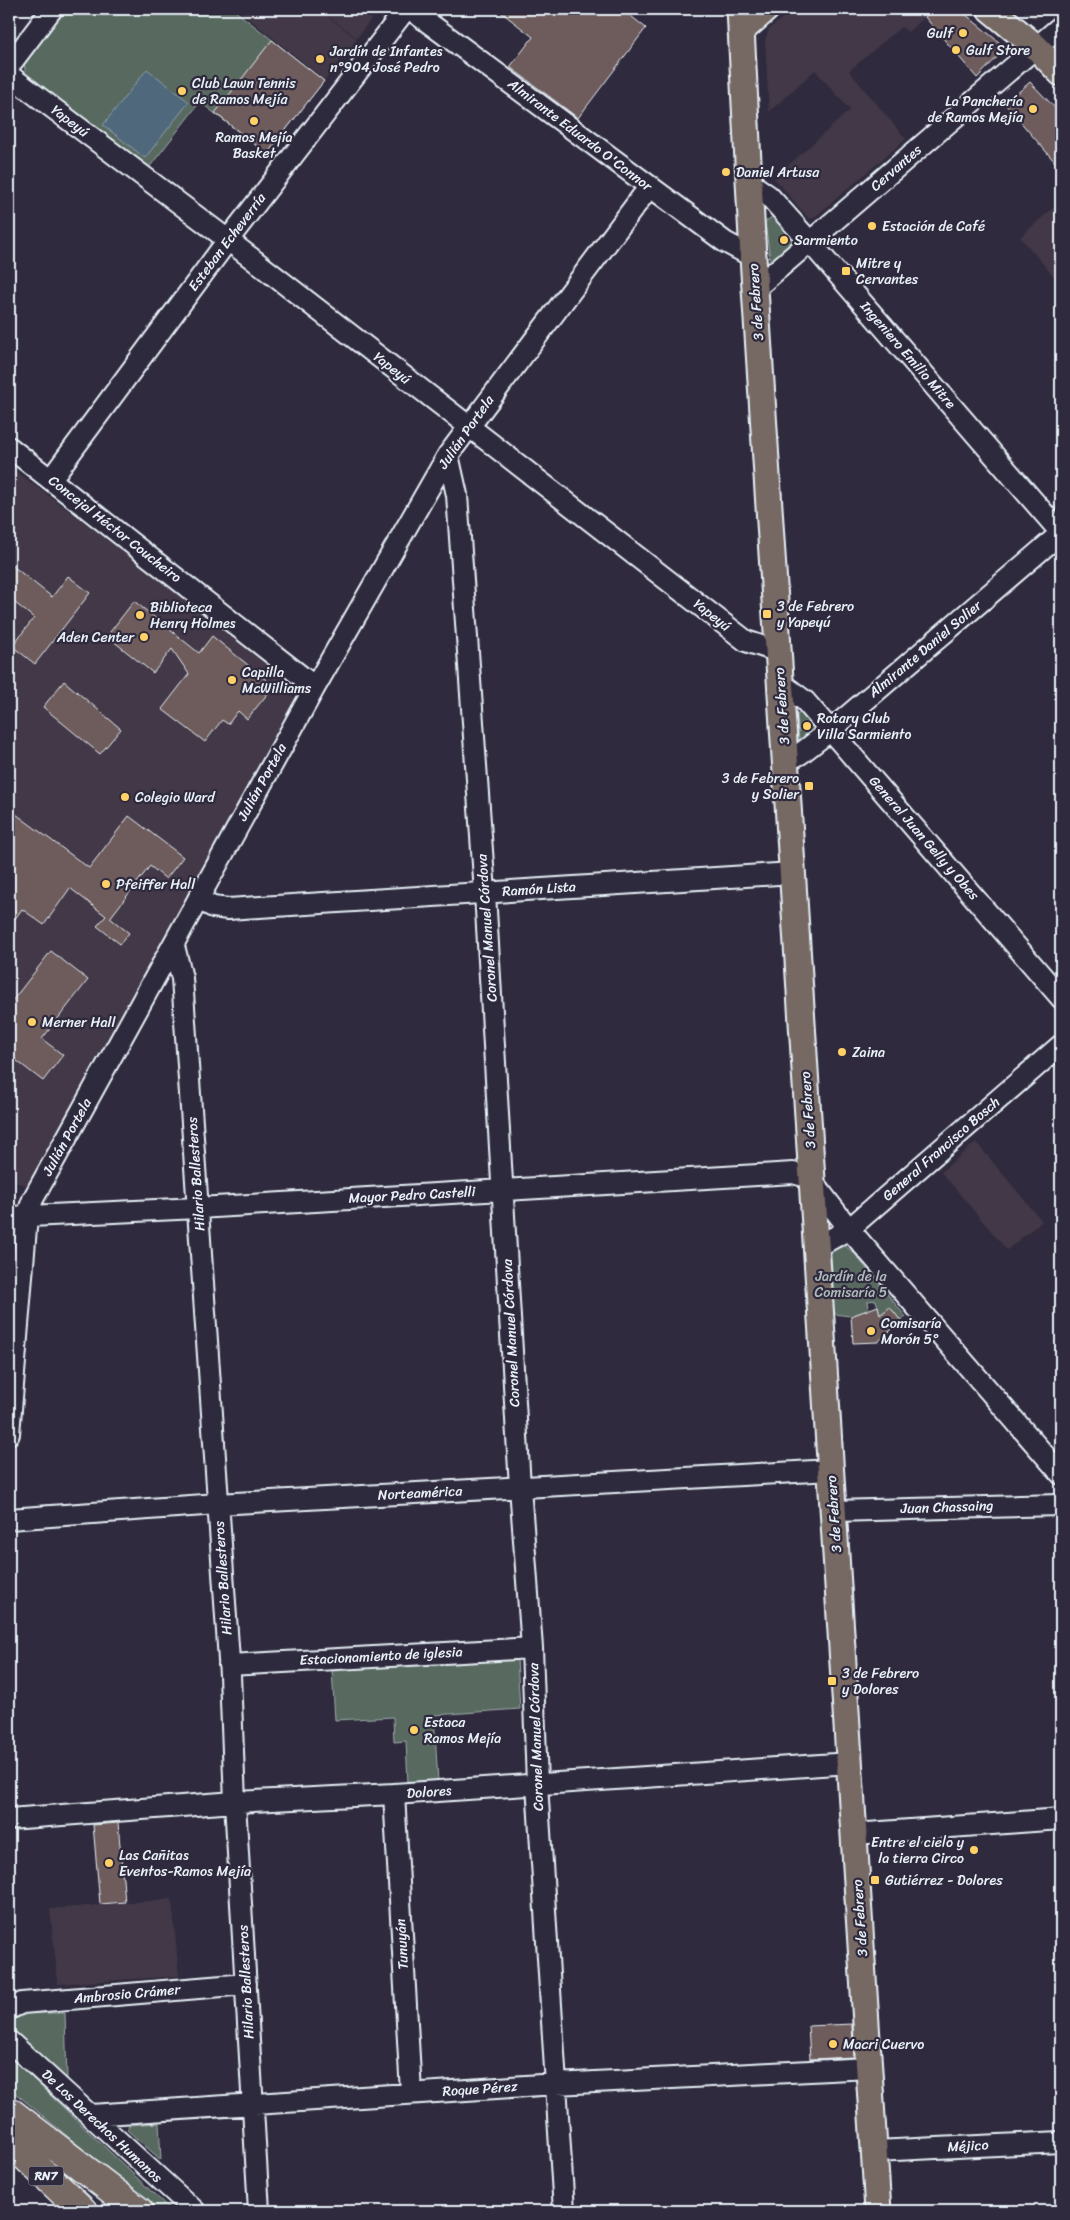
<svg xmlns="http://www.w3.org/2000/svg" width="1070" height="2220" font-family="Sriracha,sans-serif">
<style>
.built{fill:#423946}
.green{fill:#596960;stroke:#a0adac}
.water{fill:#50687b;stroke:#8d9fad}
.building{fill:#6e5b5b;stroke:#e8f1f8}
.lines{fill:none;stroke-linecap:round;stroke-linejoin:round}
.minor-casing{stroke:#e8f1f8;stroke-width:24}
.major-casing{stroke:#e8f1f8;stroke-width:29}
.highway-casing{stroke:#e8f1f8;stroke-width:31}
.minor{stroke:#2f2a3d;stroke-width:20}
.major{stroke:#766964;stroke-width:25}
.highway{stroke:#766964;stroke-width:28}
.poi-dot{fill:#ffd166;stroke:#2f2a3d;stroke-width:2}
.labels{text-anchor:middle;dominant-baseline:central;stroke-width:4.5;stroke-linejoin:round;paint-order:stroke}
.shield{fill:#2f2a3d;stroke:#b0b5c0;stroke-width:1}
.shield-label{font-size:12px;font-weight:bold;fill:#e8f1f8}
.poi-label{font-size:14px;fill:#e8f1f8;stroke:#2f2a3d;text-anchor:start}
.street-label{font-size:14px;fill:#e8f1f8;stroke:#2f2a3d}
.park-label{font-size:14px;fill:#afbbbb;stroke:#2f2a3d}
</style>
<rect width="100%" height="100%" fill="#2f2a3d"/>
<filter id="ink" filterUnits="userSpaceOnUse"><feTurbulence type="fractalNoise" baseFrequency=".02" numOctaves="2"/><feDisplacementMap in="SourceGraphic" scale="10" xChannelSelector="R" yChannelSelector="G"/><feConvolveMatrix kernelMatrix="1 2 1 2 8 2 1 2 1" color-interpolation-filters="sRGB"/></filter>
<g filter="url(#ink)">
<!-- built -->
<path class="built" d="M237,9H318L357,39L325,80Z
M319,9H377V11L357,38Z
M794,9H959L1006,48L977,78L924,18L908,32L901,27L849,71L906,139L815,217L809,219L774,178L850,110L815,70L769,112L765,40L769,29Z
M1020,9H1045L1038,18H1031Z
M1061,201V285L1020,237Z
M9,466L286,673L294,699L189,895L28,1186L12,1181L9,1183Z
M976,1142L1042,1221L1007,1250L941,1172Z
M172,1899L179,1976L58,1984L50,1909Z"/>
<!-- green -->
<path class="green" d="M57,9H233L324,81L267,154L200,102L148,169L26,75L22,53Z
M773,216H779L795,234V243L771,267L765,222Z
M804,710L818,725L816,734L808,742L799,741L797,715Z
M845,1246L853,1252L906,1317L901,1321L890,1308L880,1315L876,1300L868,1301L869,1310L851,1316L833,1314L828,1256L833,1249Z
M517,1659L520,1709L434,1715L438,1782L408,1784L406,1741L394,1742L393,1717L335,1720L332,1670Z
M19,2013H65L67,2079L9,2026L12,2018Z
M9,2056L172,2211H158L9,2088Z
M159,2123L161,2160L127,2130L129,2125Z"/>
<!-- water -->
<path class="water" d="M147,69L189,102L145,158L103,125Z"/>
<!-- building -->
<path class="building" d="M497,9H622L646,28L578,118L510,67L533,37Z
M934,9H959L1006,48L977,78L925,17Z
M272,40L324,81L267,154L215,113Z
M1030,82L1061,114V169L1005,104Z
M9,563L52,597L68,576L90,593L35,664L12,646L34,618L9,598Z
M134,601L199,653L212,636L274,686L247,719L238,711L228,724L222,720L205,742L162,709L189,674L172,649L153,673L107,636Z
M64,681L121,729L100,754L43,707Z
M9,809L89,868L129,816L183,857L166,879L150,866L110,918L129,933L120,944L97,926L106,916L70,888L44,925L22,909L9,927Z
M51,951L88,980L42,1039L63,1055L43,1081L9,1055V1005Z
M878,1306L880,1315L890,1307L901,1321L878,1342L853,1343L851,1316Z
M118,1823L125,1902L100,1904L93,1825Z
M852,2024L854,2057L810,2059L808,2026Z"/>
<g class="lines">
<!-- minor casing -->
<g class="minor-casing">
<path id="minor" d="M410,9L725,242L753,257
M9,66L52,9
M9,75L228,240L746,641L779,652
M749,182L769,196L810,242L1061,533
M756,288L1061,26
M9,447L315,687
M448,455L457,495L485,893L520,1487L532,1648L537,1784L564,2211
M51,479L228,240L406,9
M781,683L805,701L1061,998
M786,761L800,754L831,730L1061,533
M198,899L213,907L228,909L793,873
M174,946L182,978L230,1675L235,1802L259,2211
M9,1217L198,1208L793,1173L804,1176L813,1182L849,1229L1061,1474
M817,1247L849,1229L1061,1045
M9,1434L27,1216L33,1199L315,687L448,455L650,186
M834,1511L1061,1505
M9,1519L218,1504L831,1470
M229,1665L532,1648
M394,1794L411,2093
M9,1819L235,1802L394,1794L850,1763
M854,1834L1061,1819
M9,2009L22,2003L246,1984
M9,2041L195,2211
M91,2115L556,2084L869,2068
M875,2151L1061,2142"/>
</g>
<!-- major casing -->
<g class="major-casing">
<path id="major" d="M740,9L753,257L878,2211
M990,9L1036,47L1061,73
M741,31L766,9"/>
</g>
<!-- highway casing -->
<g class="highway-casing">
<path id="highway" d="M9,2111L139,2211
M9,2141L83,2211"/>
</g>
<!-- minor -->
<use href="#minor" class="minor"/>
<!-- major -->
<use href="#major" class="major"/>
<!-- highway -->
<use href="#highway" class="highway"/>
</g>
</g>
<!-- markers -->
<g class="poi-dot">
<circle cx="963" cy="33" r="5"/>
<circle cx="956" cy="50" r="5"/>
<circle cx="320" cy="59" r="5"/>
<circle cx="182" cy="91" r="5"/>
<circle cx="1033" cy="109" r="5"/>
<circle cx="254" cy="121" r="5"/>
<circle cx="726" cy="172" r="5"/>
<circle cx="872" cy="226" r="5"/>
<circle cx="784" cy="240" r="5"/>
<rect x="841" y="266" width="10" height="10" rx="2.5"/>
<rect x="762" y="609" width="10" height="10" rx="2.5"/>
<circle cx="140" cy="615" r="5"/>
<circle cx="144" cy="637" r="5"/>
<circle cx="232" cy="680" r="5"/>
<circle cx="807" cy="726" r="5"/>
<rect x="804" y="781" width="10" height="10" rx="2.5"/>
<circle cx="125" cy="797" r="5"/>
<circle cx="106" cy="884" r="5"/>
<circle cx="32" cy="1022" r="5"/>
<circle cx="842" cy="1052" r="5"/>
<circle cx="871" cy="1331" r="5"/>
<rect x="827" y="1676" width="10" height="10" rx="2.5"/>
<circle cx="414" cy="1730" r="5"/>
<circle cx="974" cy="1850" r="5"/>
<circle cx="109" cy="1863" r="5"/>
<rect x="870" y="1875" width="10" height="10" rx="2.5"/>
<circle cx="833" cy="2044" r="5"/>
</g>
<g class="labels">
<!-- shield labels -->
<rect class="shield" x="28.5" y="2166.5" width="35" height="19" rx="4"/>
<g class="shield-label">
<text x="46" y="2176">RN7</text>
</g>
<!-- poi labels -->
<g class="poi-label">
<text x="953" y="33" text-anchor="end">Gulf</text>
<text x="966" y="50">Gulf Store</text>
<text x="330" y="51">Jardín de Infantes<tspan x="330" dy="16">n°904 José Pedro</tspan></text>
<text x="192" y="83">Club Lawn Tennis<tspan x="192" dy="16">de Ramos Mejía</tspan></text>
<text x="1023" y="101" text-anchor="end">La Panchería<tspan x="1023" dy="16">de Ramos Mejía</tspan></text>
<text x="254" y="137" text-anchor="middle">Ramos Mejía<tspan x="254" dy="16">Basket</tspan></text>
<text x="736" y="172">Daniel Artusa</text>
<text x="882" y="226">Estación de Café</text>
<text x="794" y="240">Sarmiento</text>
<text x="856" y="263">Mitre y<tspan x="856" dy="16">Cervantes</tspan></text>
<text x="777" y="606">3 de Febrero<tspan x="777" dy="16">y Yapeyú</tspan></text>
<text x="150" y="607">Biblioteca<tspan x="150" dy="16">Henry Holmes</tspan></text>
<text x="134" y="637" text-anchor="end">Aden Center</text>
<text x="242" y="672">Capilla<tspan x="242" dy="16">McWilliams</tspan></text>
<text x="817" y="718">Rotary Club<tspan x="817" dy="16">Villa Sarmiento</tspan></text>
<text x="799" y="778" text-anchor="end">3 de Febrero<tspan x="799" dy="16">y Solier</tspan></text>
<text x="135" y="797">Colegio Ward</text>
<text x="116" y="884">Pfeiffer Hall</text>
<text x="42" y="1022">Merner Hall</text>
<text x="852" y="1052">Zaina</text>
<text x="881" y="1323">Comisaría<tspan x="881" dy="16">Morón 5°</tspan></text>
<text x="842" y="1673">3 de Febrero<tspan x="842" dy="16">y Dolores</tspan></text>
<text x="424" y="1722">Estaca<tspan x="424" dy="16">Ramos Mejía</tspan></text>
<text x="964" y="1842" text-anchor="end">Entre el cielo y<tspan x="964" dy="16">la tierra Circo</tspan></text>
<text x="119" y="1855">Las Cañitas<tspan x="119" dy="16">Eventos-Ramos Mejía</tspan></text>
<text x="885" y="1880">Gutiérrez - Dolores</text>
<text x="843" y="2044">Macri Cuervo</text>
</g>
<!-- street labels -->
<g class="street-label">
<text transform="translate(70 121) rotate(37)">Yapeyú</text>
<text transform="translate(580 135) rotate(37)">Almirante Eduardo O'Connor</text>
<text transform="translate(896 168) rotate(-41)">Cervantes</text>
<text transform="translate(227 242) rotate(-53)">Esteban Echeverría</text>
<text transform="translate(756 302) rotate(-94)">3 de Febrero</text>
<text transform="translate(908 355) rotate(49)">Ingeniero Emilio Mitre</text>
<text transform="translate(392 368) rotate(38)">Yapeyú</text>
<text transform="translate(466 432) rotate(-55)">Julián Portela</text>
<text transform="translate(115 529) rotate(38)">Concejal Héctor Coucheiro</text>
<text transform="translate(712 615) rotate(38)">Yapeyú</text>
<text transform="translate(925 649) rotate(-40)">Almirante Daniel Solier</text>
<text transform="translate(782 706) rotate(-94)">3 de Febrero</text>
<text transform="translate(262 782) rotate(-61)">Julián Portela</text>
<text transform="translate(924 838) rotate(49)">General Juan Gelly y Obes</text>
<text transform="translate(539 889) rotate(-4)">Ramón Lista</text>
<text transform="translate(487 928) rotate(-94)">Coronel Manuel Córdova</text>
<text transform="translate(808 1110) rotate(-94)">3 de Febrero</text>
<text transform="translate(67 1137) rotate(-61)">Julián Portela</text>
<text transform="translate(941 1149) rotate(-41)">General Francisco Bosch</text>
<text transform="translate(196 1174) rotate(-94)">Hilario Ballesteros</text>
<text transform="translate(412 1195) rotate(-3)">Mayor Pedro Castelli</text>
<text transform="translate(511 1333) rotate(-93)">Coronel Manuel Córdova</text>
<text transform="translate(420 1493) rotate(-3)">Norteamérica</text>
<text transform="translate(947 1507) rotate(-2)">Juan Chassaing</text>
<text transform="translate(834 1514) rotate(-94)">3 de Febrero</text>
<text transform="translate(223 1578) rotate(-94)">Hilario Ballesteros</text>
<text transform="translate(381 1656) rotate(-3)">Estacionamiento de iglesia</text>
<text transform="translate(536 1737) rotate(-92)">Coronel Manuel Córdova</text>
<text transform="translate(429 1792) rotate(-4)">Dolores</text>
<text transform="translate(860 1918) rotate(-94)">3 de Febrero</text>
<text transform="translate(402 1944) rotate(-93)">Tunuyán</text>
<text transform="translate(246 1982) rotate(-93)">Hilario Ballesteros</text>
<text transform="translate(127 1994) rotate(-5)">Ambrosio Crámer</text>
<text transform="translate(480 2089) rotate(-4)">Roque Pérez</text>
<text transform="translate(102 2126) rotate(43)">De Los Derechos Humanos</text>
<text transform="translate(968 2146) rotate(-3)">Méjico</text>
</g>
<!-- park labels -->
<g class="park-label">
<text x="851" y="1276">Jardín de la<tspan x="851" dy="16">Comisaría 5</tspan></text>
</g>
</g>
<!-- margin -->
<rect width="1070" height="2220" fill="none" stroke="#2f2a3d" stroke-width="30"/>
<rect x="15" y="15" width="1040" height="2190" fill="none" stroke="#e8f1f8" stroke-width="2" filter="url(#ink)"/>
</svg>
